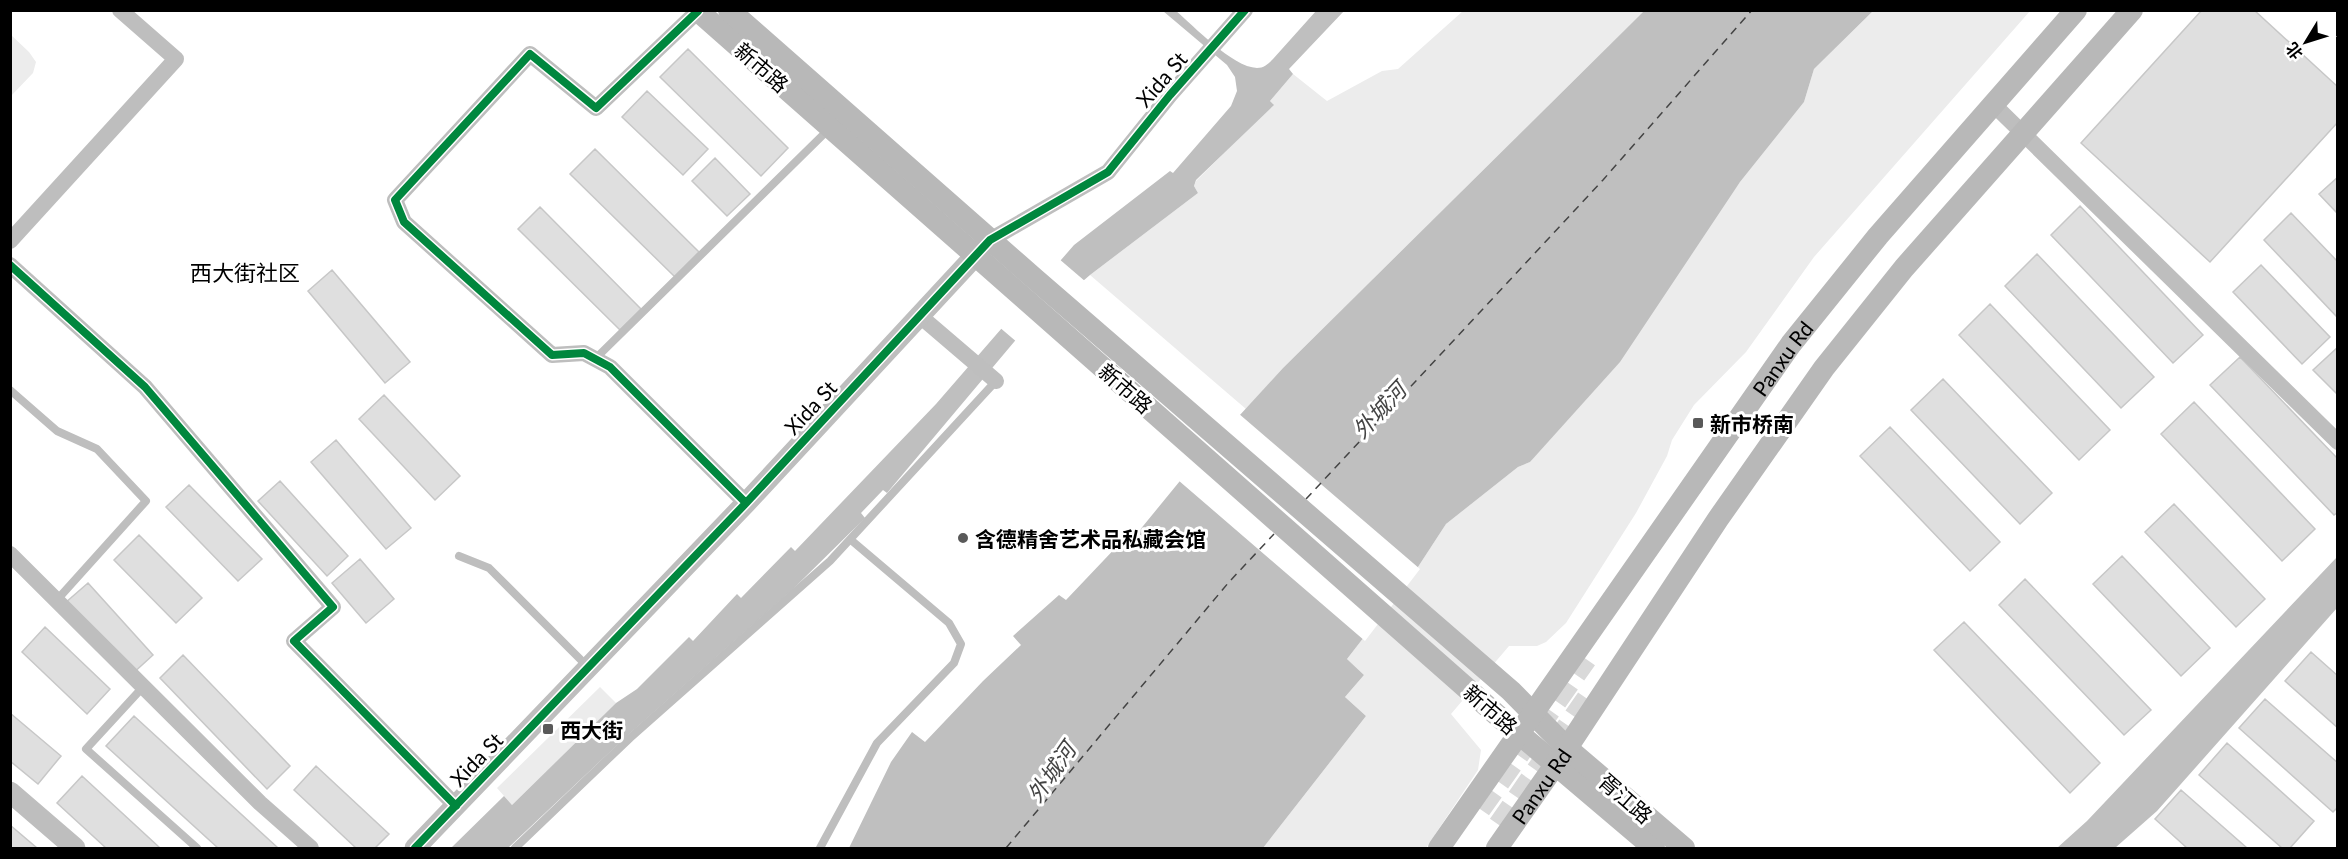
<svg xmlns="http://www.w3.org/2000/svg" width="2348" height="859" font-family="Lato,'Noto Sans SC',sans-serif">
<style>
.green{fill:#ececec}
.water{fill:#bfbfbf}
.pier{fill:#fff}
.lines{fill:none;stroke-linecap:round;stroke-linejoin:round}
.ferry{stroke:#444;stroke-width:1.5;stroke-dasharray:8 6;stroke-linecap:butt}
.building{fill:#dfdfdf;stroke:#c7c7c7;stroke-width:1.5}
.secondary-tunnel{stroke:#d9d9d9;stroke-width:22;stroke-dasharray:22 11;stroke-linecap:butt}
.service{stroke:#bebebe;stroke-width:8}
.minor{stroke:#bebebe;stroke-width:16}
.tertiary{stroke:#bebebe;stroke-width:21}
.secondary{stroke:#b8b8b8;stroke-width:22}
.cycleway-casing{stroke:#fff;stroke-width:11}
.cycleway{stroke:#00873e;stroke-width:8}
.poi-dot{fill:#595959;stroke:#fff;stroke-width:2}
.labels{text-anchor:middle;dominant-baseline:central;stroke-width:6;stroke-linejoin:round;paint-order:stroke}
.street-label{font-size:21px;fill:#000;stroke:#fff}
.poi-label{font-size:21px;font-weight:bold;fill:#000;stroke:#fff;text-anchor:start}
.neighbourhood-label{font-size:22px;fill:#000;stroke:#fff}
.water-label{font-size:22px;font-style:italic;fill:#444;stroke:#fff}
</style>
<rect width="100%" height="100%" fill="#fff"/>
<!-- green -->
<path class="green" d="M1463,11H1644L1283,368L1246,409L1090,275L1198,193L1194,186L1196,181L1273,104L1270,101L1293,74L1327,101L1382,71L1398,69Z
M1873,11H2030L1814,257L1746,352L1694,405L1672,440L1667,456L1636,513L1566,623L1546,642L1537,646H1509L1451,714L1481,750L1478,770L1426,848H1263L1366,716L1345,697L1364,675L1347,659L1416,570L1446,524L1518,467L1530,462L1740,182L1804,102L1814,69Z
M10,34L29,52L36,62L33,73L11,96Z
M600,687L616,703L512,805L497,788Z"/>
<!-- water -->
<path class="water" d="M1163,11H1176C1194,26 1232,67 1257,68C1264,68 1268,64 1273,59L1316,11H1344L1289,69L1293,74L1270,101L1274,105L1196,180L1194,186L1198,193L1090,275L1019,336L887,493L883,490L861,513L865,518L792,590L629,734L508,848H451L504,796L512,805L616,703L637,689L689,637L693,641L737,594L741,598L791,547L795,551L936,404L1074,245L1170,171L1173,173L1231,106L1237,91L1235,77L1227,65Z
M1644,11H1873L1814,69L1804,102L1740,182L1620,362L1530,462L1518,467L1446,524L1416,570L1347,659L1364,675L1345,697L1366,716L1263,848H849L891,762L912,732L925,742L983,681L1021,645L1013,636L1059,595L1066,600L1122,541L1139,531L1184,476L1283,368Z
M2337,557V608L2157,811L2115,848H2057L2087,821Z"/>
<!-- pier -->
<path class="pier" d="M1058,258L1086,282L1018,343L998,326Z
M1238,413L1420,569L1365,641L1178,480Z"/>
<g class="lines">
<!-- ferry -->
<path class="ferry" d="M1306,499L1603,180L1752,10
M1006,848L1229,582L1274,534"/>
</g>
<!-- building -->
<path class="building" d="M2202,10H2254L2338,87V122L2210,262L2081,143Z
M688,49L788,148L761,176L660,77Z
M647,91L708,149L683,175L622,117Z
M595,149L699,252L675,277L570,174Z
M715,158L750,194L727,216L692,181Z
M2338,177V214L2319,194Z
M2080,206L2203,335L2173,363L2051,235Z
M540,207L641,309L620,330L518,229Z
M2291,213L2338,262V318L2264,240Z
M2037,254L2154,377L2121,408L2005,286Z
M2261,265L2330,337L2302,364L2233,292Z
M332,270L410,362L385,383L308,291Z
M1990,304L2110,430L2079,460L1959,335Z
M2338,347V395L2313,370Z
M2240,357L2338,459V512L2334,515L2210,385Z
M1943,379L2052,493L2020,524L1911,410Z
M384,395L460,476L435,500L359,419Z
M2194,402L2315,529L2282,561L2161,434Z
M1890,427L2000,542L1970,571L1860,456Z
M336,440L411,528L386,549L311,462Z
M280,481L348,556L327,576L258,501Z
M189,485L262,559L238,581L166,507Z
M2174,504L2265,599L2236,627L2145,532Z
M139,535L202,598L176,623L114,560Z
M2122,556L2210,648L2181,676L2093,584Z
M360,559L394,599L366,623L332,583Z
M2025,579L2151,710L2124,735L1999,605Z
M88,583L153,655L130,676L65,603Z
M1964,622L2100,763L2070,793L1934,650Z
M45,627L110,689L87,714L22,652Z
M2311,652L2338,676V728L2285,681Z
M183,655L290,766L267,789L160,678Z
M2265,699L2338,763V807L2333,812L2239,728Z
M10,713L61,756L38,784L10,761Z
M134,716L278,848H218L106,746Z
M2227,743L2314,821L2290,848H2282L2199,775Z
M316,766L389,834L375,848H356L294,790Z
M82,776L160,848H106L57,803Z
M2181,790L2247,848H2187L2155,819Z
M10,825L37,848H10Z"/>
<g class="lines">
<!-- secondary-tunnel -->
<path class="secondary-tunnel" d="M1480,809L1586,659
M1499,825L1589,696"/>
<!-- service -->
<path class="service" d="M595,359L830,128
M10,390L57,431L97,449L146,501L56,601
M459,556L489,568L588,667
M143,687L86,749L197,848
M515,848L630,738L830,561L996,381
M820,848L877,743L954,663L961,644L949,623L851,540"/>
<!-- minor -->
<path class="minor" d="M698,11L596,108L530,54L395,200L404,222L552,355L584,353L610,367L746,503
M1993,104L2338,442
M990,240L1108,172L1170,95L1245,10
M10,241L176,59L120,10
M10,265L145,387L333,607L294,641L456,806
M920,316L996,381
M10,554L260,803L311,848"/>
<!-- tertiary -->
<path class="tertiary" d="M10,792L75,848
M415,848L746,503L987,243"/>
<!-- secondary -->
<g class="secondary">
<path d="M697,10L1497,715L1654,848"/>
<path d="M729,10L1035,279L1511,691L1567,748L1684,848"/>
<path id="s1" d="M1439,848L1791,344L1878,236L2076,10"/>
<path id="s2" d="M1497,848L1567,748L1718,519L1824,368L1904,268L2132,10"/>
</g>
<!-- cycleway casing -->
<g class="cycleway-casing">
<path id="cycleway" d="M698,11L596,108L530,54L395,200L404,222L552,355L584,353L610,367L746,503
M10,265L145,387L333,607L294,641L456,806
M415,848L746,503L990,240L1108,172L1170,95L1245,10"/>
</g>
<!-- cycleway -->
<use href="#cycleway" class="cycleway"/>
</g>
<!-- markers -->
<g class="poi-dot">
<rect x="1692" y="417" width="12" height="12" rx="3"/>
<circle cx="963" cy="538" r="6"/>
<rect x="542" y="723" width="12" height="12" rx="3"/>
</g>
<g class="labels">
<!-- street labels -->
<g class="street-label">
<text transform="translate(762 67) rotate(41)">新市路</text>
<text transform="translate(1161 79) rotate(-49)">Xida St</text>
<text stroke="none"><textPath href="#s1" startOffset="598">Panxu Rd</textPath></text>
<text transform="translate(1126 388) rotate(41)">新市路</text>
<text transform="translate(810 407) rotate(-47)">Xida St</text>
<text transform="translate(1491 709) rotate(41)">新市路</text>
<text transform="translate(476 759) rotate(-46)">Xida St</text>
<text stroke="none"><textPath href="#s2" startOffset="76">Panxu Rd</textPath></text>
<text transform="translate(1626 798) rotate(41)">胥江路</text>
</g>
<!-- poi labels -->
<g class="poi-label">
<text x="1710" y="423">新市桥南</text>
<text x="975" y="538">含德精舍艺术品私藏会馆</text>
<text x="560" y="729">西大街</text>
</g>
<!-- neighbourhood labels -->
<g class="neighbourhood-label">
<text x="245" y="272">西大街社区</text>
</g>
<!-- water labels -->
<g class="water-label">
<text transform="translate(1379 410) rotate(-47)">外城河</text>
<text transform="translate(1051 772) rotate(-55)">外城河</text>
</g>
</g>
<!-- border -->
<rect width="2348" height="859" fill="none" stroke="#000000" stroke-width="24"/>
<!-- north arrow -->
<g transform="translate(2306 42) rotate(232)" stroke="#ffffff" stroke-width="4.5" paint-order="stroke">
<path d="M0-4.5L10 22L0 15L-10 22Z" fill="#000000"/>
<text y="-9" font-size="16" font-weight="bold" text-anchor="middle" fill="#000000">北</text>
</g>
</svg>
